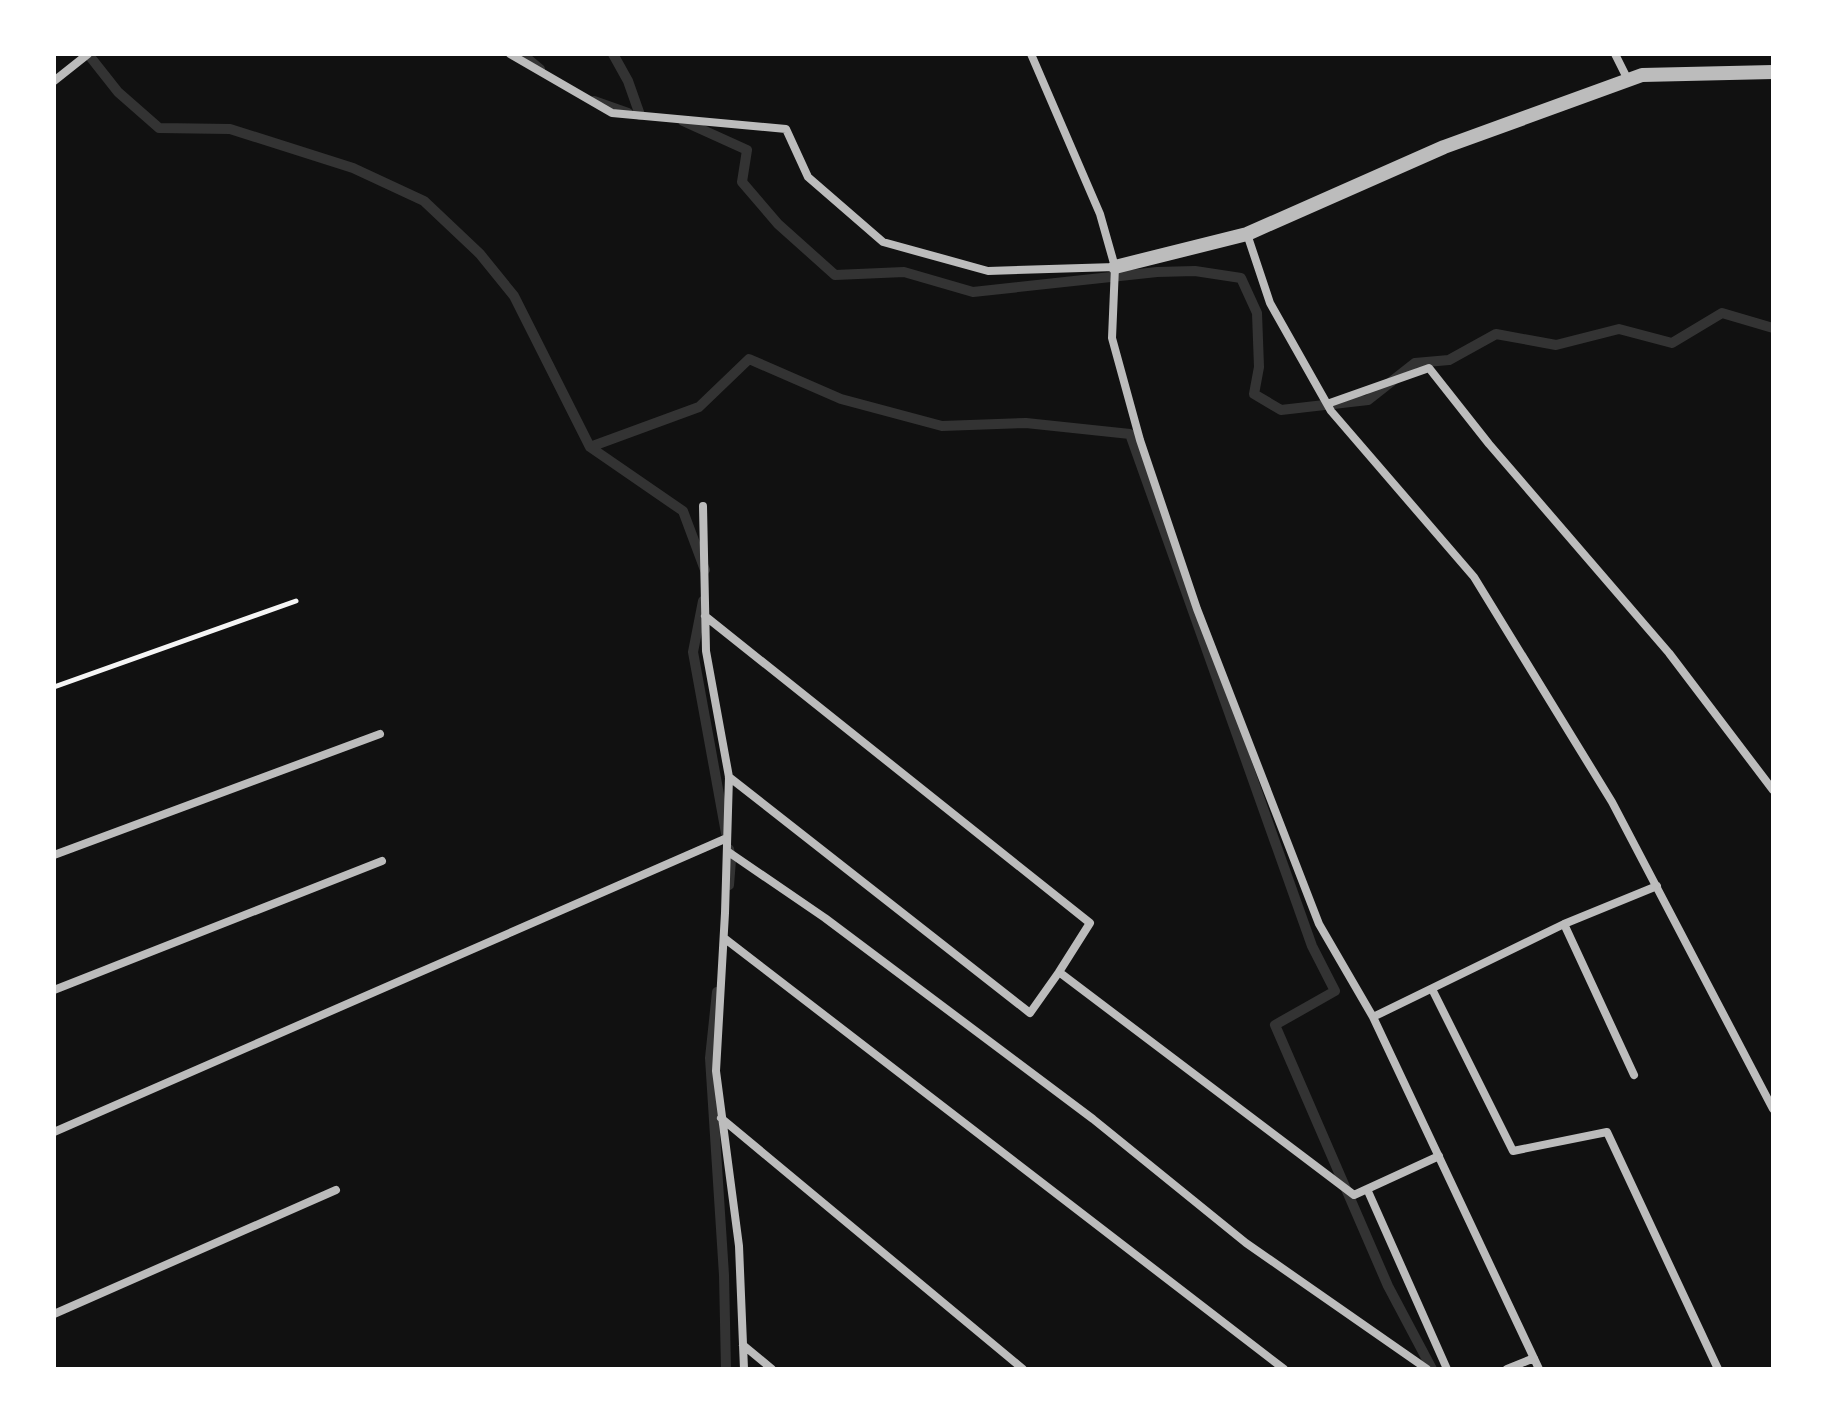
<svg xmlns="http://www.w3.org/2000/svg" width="1827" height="1423" font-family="'Playfair Display',serif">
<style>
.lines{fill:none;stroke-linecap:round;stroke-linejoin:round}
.stream{stroke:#333;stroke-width:10}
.path{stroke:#f5f5f5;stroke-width:5}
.minor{stroke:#bcbcbc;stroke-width:8}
.tertiary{stroke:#bcbcbc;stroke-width:14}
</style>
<rect width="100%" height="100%" fill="#111"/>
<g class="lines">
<!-- stream -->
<path class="stream" d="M88,54L118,92L159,128L230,129L353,168L424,201L480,254L514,296L590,447L683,511L705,570
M522,54L540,69
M613,54L628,81L640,115
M594,101L628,113
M683,121L747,150L742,182L778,224L835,275L904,272L973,292L1157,272L1195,271L1241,278L1257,313L1259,367L1254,394L1281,410L1368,400L1415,363L1449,360L1496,334L1556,345L1619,329L1672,343L1722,313L1773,328
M590,447L699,407L749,359L841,399L942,426L1026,423L1130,434L1312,946L1335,991L1275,1025L1388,1286L1432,1369
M703,601L693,652L726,833
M729,885L731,860L729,849
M717,992L710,1058L724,1275L726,1369"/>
<!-- path -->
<path class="path" d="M54,687L296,601"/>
<!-- minor -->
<path class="minor" d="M510,54L612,113L786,129L808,177L883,242L988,271L1115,267
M1031,54L1100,214L1115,267L1112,338L1140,440L1197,609L1319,924L1373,1017
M1615,54L1628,80
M54,81L88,54
M1247,234L1270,303L1331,411L1474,577L1612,802L1773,1109
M1327,404L1429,368L1489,444L1669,653L1773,790
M703,506L706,651L729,777L725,913L716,1071L739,1246L744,1369
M705,616L1090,923L1059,972L1354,1195L1439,1156
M729,777L1030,1013L1059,972
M727,851L825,918L1093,1119L1246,1243L1427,1369
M54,855L380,734
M1564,924L1634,1075
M724,938L1284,1369
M1432,989L1513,1151L1607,1132L1718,1369
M54,990L382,861
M721,1118L1023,1369
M54,1132L727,838
M1367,1189L1447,1369
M54,1314L336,1190
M743,1345L772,1369
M1507,1369L1534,1358
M1539,1369L1373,1017L1564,924L1657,886"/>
<!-- tertiary -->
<path class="tertiary" d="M1115,267L1247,234L1444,147L1642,75L1773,72"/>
</g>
<!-- border -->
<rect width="1827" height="1423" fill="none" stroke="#ffffff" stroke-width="112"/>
</svg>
